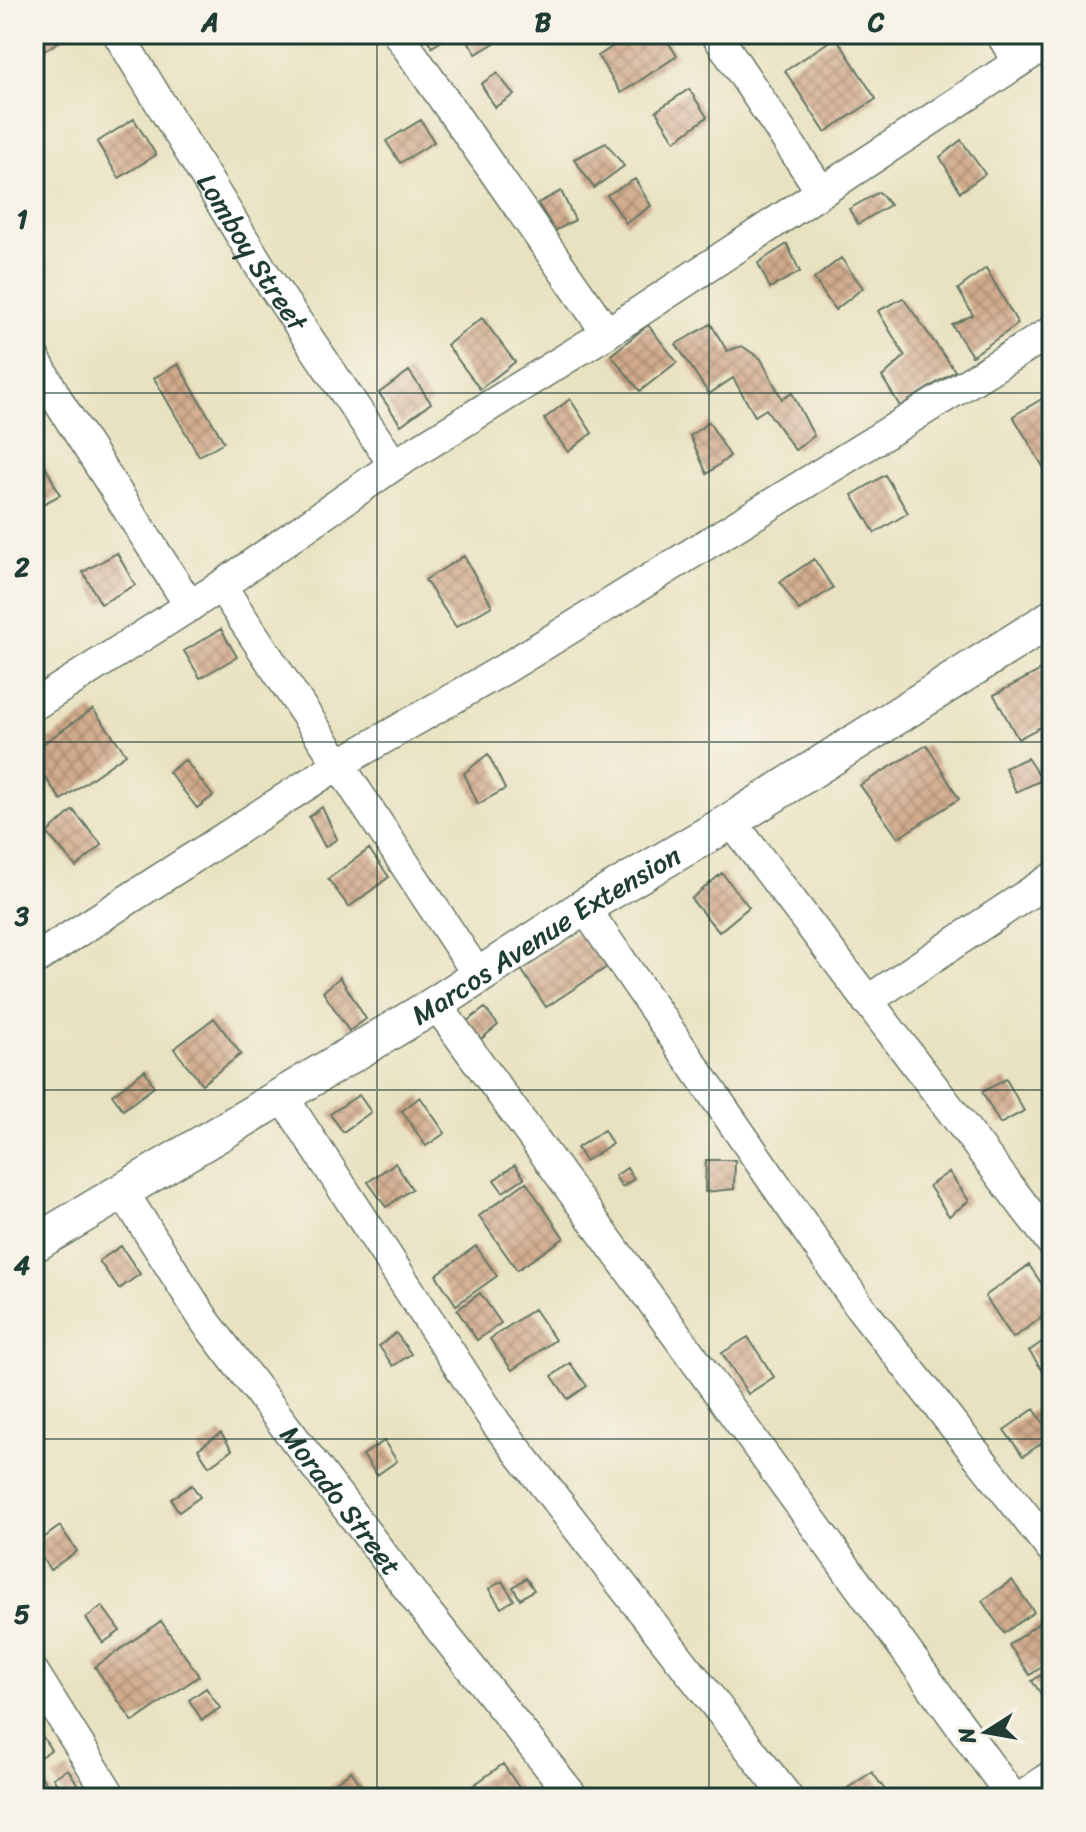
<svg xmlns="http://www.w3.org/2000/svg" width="1086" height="1832" font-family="Sriracha,sans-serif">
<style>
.building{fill:url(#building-cross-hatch)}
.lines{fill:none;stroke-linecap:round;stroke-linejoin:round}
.minor-casing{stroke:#667765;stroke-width:33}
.tertiary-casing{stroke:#667765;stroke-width:39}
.minor{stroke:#fff;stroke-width:30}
.tertiary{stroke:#fff;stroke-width:36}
.grid{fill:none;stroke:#1f3d34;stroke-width:2;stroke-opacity:0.55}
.labels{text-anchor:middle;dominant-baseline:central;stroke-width:6;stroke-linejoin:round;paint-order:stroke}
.street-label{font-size:28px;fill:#1f3d34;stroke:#f7f3e8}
.neatline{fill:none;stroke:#1f3d34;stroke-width:3}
.grid-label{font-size:26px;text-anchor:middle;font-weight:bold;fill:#1f3d34}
</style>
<defs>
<pattern id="building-cross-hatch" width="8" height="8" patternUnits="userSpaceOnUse" patternTransform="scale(2)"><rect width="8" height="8" fill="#d2aa8c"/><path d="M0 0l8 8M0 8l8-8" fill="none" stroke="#aa8c73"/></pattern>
</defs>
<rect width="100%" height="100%" fill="#f7f3e8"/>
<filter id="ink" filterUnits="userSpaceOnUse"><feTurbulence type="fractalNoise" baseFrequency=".0125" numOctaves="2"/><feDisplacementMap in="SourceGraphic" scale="16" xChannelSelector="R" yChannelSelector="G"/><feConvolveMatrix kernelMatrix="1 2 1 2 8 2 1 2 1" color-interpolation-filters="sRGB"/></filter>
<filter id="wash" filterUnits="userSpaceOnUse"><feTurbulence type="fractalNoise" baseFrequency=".006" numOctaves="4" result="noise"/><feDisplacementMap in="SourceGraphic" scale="32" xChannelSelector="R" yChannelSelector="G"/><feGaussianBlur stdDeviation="1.8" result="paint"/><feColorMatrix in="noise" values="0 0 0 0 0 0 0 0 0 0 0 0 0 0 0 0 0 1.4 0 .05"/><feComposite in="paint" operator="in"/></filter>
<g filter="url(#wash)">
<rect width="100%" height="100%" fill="#e9e2c1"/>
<g id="blocks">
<!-- building -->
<path class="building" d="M34,34H66L68,36L34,57Z
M424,34H452L432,47Z
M464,34H509L476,54Z
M632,34H663L677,56L621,93L598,56Z
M836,37L876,99L825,132L785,71Z
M497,73L514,95L495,107L481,84Z
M689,89L707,117L675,141L656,111Z
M134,119L156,155L119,178L97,142Z
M421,120L434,142L400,163L386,141Z
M961,140L985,174L960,192L940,157Z
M606,143L624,166L594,188L574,159Z
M635,179L651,206L626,223L607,195Z
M561,191L575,220L555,231L538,203Z
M879,192L890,205L858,224L849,209Z
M787,244L800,272L770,288L758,263Z
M841,258L863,288L835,310L814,279Z
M986,268L1018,324L972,356L952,325L973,315L958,289Z
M903,298L955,371L900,406L882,377L905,356L878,311Z
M482,318L515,362L480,389L447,345Z
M711,324L727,351L742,346L761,359L782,399L792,393L814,436L795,450L766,409L755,416L733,378L709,394L676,344Z
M648,325L677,362L640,391L611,355Z
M178,364L224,442L199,456L154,378Z
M409,371L431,403L401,425L379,393Z
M1052,393V472L1048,475L1013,416Z
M570,399L592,433L568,452L544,419Z
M709,422L730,456L707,474L690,436Z
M37,450L60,495L34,509V452Z
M885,475L908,513L875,533L852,495Z
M117,553L135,585L101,604L83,572Z
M464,556L492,606L456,627L425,580Z
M814,559L833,588L799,610L780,582Z
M221,629L237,657L200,678L184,651Z
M1041,670L1052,688V721L1018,739L994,695Z
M93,709L126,754L61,800L34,761V750Z
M927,745L959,799L898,838L860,785Z
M488,754L505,789L478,804L464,773Z
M1027,758L1042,780L1016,792L1005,768Z
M185,760L213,796L197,808L169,772Z
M322,807L337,839L325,847L309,817Z
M73,810L102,845L76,867L47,833Z
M369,849L389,877L349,907L328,879Z
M722,873L749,907L719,932L691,899Z
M582,929L607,967L546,1007L521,969Z
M340,977L366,1019L349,1031L323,992Z
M485,1008L498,1025L481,1039L467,1021Z
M214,1018L241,1054L202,1084L174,1049Z
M145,1070L154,1087L123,1110L112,1095Z
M1006,1079L1024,1111L1000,1124L982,1092Z
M359,1095L371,1112L343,1132L330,1114Z
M420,1097L445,1133L426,1146L402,1111Z
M604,1130L612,1144L585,1161L577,1148Z
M706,1160H735L734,1189L705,1192Z
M395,1163L412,1189L386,1207L368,1182Z
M515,1165L524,1178L503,1192L494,1180Z
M627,1168L634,1179L622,1187L615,1176Z
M949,1172L969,1201L949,1216L929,1186Z
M526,1182L564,1238L517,1270L479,1216Z
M121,1246L140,1274L119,1289L99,1261Z
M476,1246L497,1276L456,1305L436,1275Z
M1029,1265L1052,1299V1310L1013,1338L985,1296Z
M480,1293L501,1323L477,1340L457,1310Z
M534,1309L555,1340L512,1370L490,1339Z
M396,1333L411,1354L393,1366L379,1346Z
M1052,1335V1384L1029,1351Z
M748,1337L774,1377L748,1394L722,1353Z
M570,1363L587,1386L568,1399L552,1376Z
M1034,1409L1052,1436L1023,1456L1004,1430Z
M221,1433L232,1450L209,1466L198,1449Z
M384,1441L397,1461L377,1475L363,1455Z
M192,1485L200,1497L179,1512L171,1499Z
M60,1526L77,1551L50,1570L34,1545Z
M526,1578L534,1590L520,1599L513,1587Z
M1012,1580L1034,1612L1004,1633L982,1601Z
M502,1581L514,1600L501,1608L489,1589Z
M102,1606L120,1631L103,1643L86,1618Z
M161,1621L199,1676L133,1722L95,1667Z
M1039,1623L1052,1642V1660L1030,1675L1009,1645Z
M1052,1667V1709L1032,1681Z
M206,1688L220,1708L202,1720L189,1700Z
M41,1734L51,1750L34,1761V1738Z
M503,1764L524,1795L473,1798L467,1790Z
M68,1769L81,1790L65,1798L53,1778Z
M38,1771L55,1798H34V1774Z
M351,1771L370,1798H329L324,1791Z
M872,1772L885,1790L874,1798H844L840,1793Z"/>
</g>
</g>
<g filter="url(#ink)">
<use href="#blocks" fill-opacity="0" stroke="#667765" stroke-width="2"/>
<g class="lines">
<!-- minor casing -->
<g class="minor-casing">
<g id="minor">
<path id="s1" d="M118,34L264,273L394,465"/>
<path d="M398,34L607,333"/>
<path d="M716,34L821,191"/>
<path d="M1001,34L1017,60"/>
<path d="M34,357L60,404L190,606"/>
<path d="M221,586L394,465L607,333L1052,40"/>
<path d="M34,705L221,586L478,975"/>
<path d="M731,821L1052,1243"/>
<path d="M584,907L860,1307L1052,1550"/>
<path d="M34,960L339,764L506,668L1052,331"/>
<path d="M867,1001L1052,878"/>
<path d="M436,1004L1013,1798"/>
<path d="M283,1097L496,1423L788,1798"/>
<path id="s2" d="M123,1192L205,1321L417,1600L574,1798"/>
<path d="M34,1673L112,1798"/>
<path d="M1021,1798L1052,1775"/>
</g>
</g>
<!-- tertiary casing -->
<g class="tertiary-casing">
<g id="tertiary">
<path id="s3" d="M34,1244L436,1004L584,907L731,821L1052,618"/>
</g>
</g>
<!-- minor -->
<use href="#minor" class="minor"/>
<!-- tertiary -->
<use href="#tertiary" class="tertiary"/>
</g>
</g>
<!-- grid -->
<path class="grid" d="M377,34V1798M709,34V1798M34,393H1052M34,742H1052M34,1090H1052M34,1439H1052"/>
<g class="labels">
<!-- street labels -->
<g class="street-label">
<text stroke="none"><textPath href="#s1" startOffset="256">Lomboy Street</textPath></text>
<text stroke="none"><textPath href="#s3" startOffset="598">Marcos Avenue Extension</textPath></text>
<text stroke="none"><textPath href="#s2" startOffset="378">Morado Street</textPath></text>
</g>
</g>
<!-- margin -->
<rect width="1086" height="1832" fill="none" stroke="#f7f3e8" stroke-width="88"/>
<!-- north arrow -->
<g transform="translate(986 1732) rotate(259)" stroke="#f7f3e8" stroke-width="6" paint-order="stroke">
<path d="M0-6L14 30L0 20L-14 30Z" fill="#1f3d34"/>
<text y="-12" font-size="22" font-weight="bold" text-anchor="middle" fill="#1f3d34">N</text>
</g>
<rect x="44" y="44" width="998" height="1744" class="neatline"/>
<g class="grid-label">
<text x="210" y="31">A</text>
<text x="543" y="31">B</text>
<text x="876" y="31">C</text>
<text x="22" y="228">1</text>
<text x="22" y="576">2</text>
<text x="22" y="925">3</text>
<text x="22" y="1274">4</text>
<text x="22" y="1623">5</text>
</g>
</svg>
